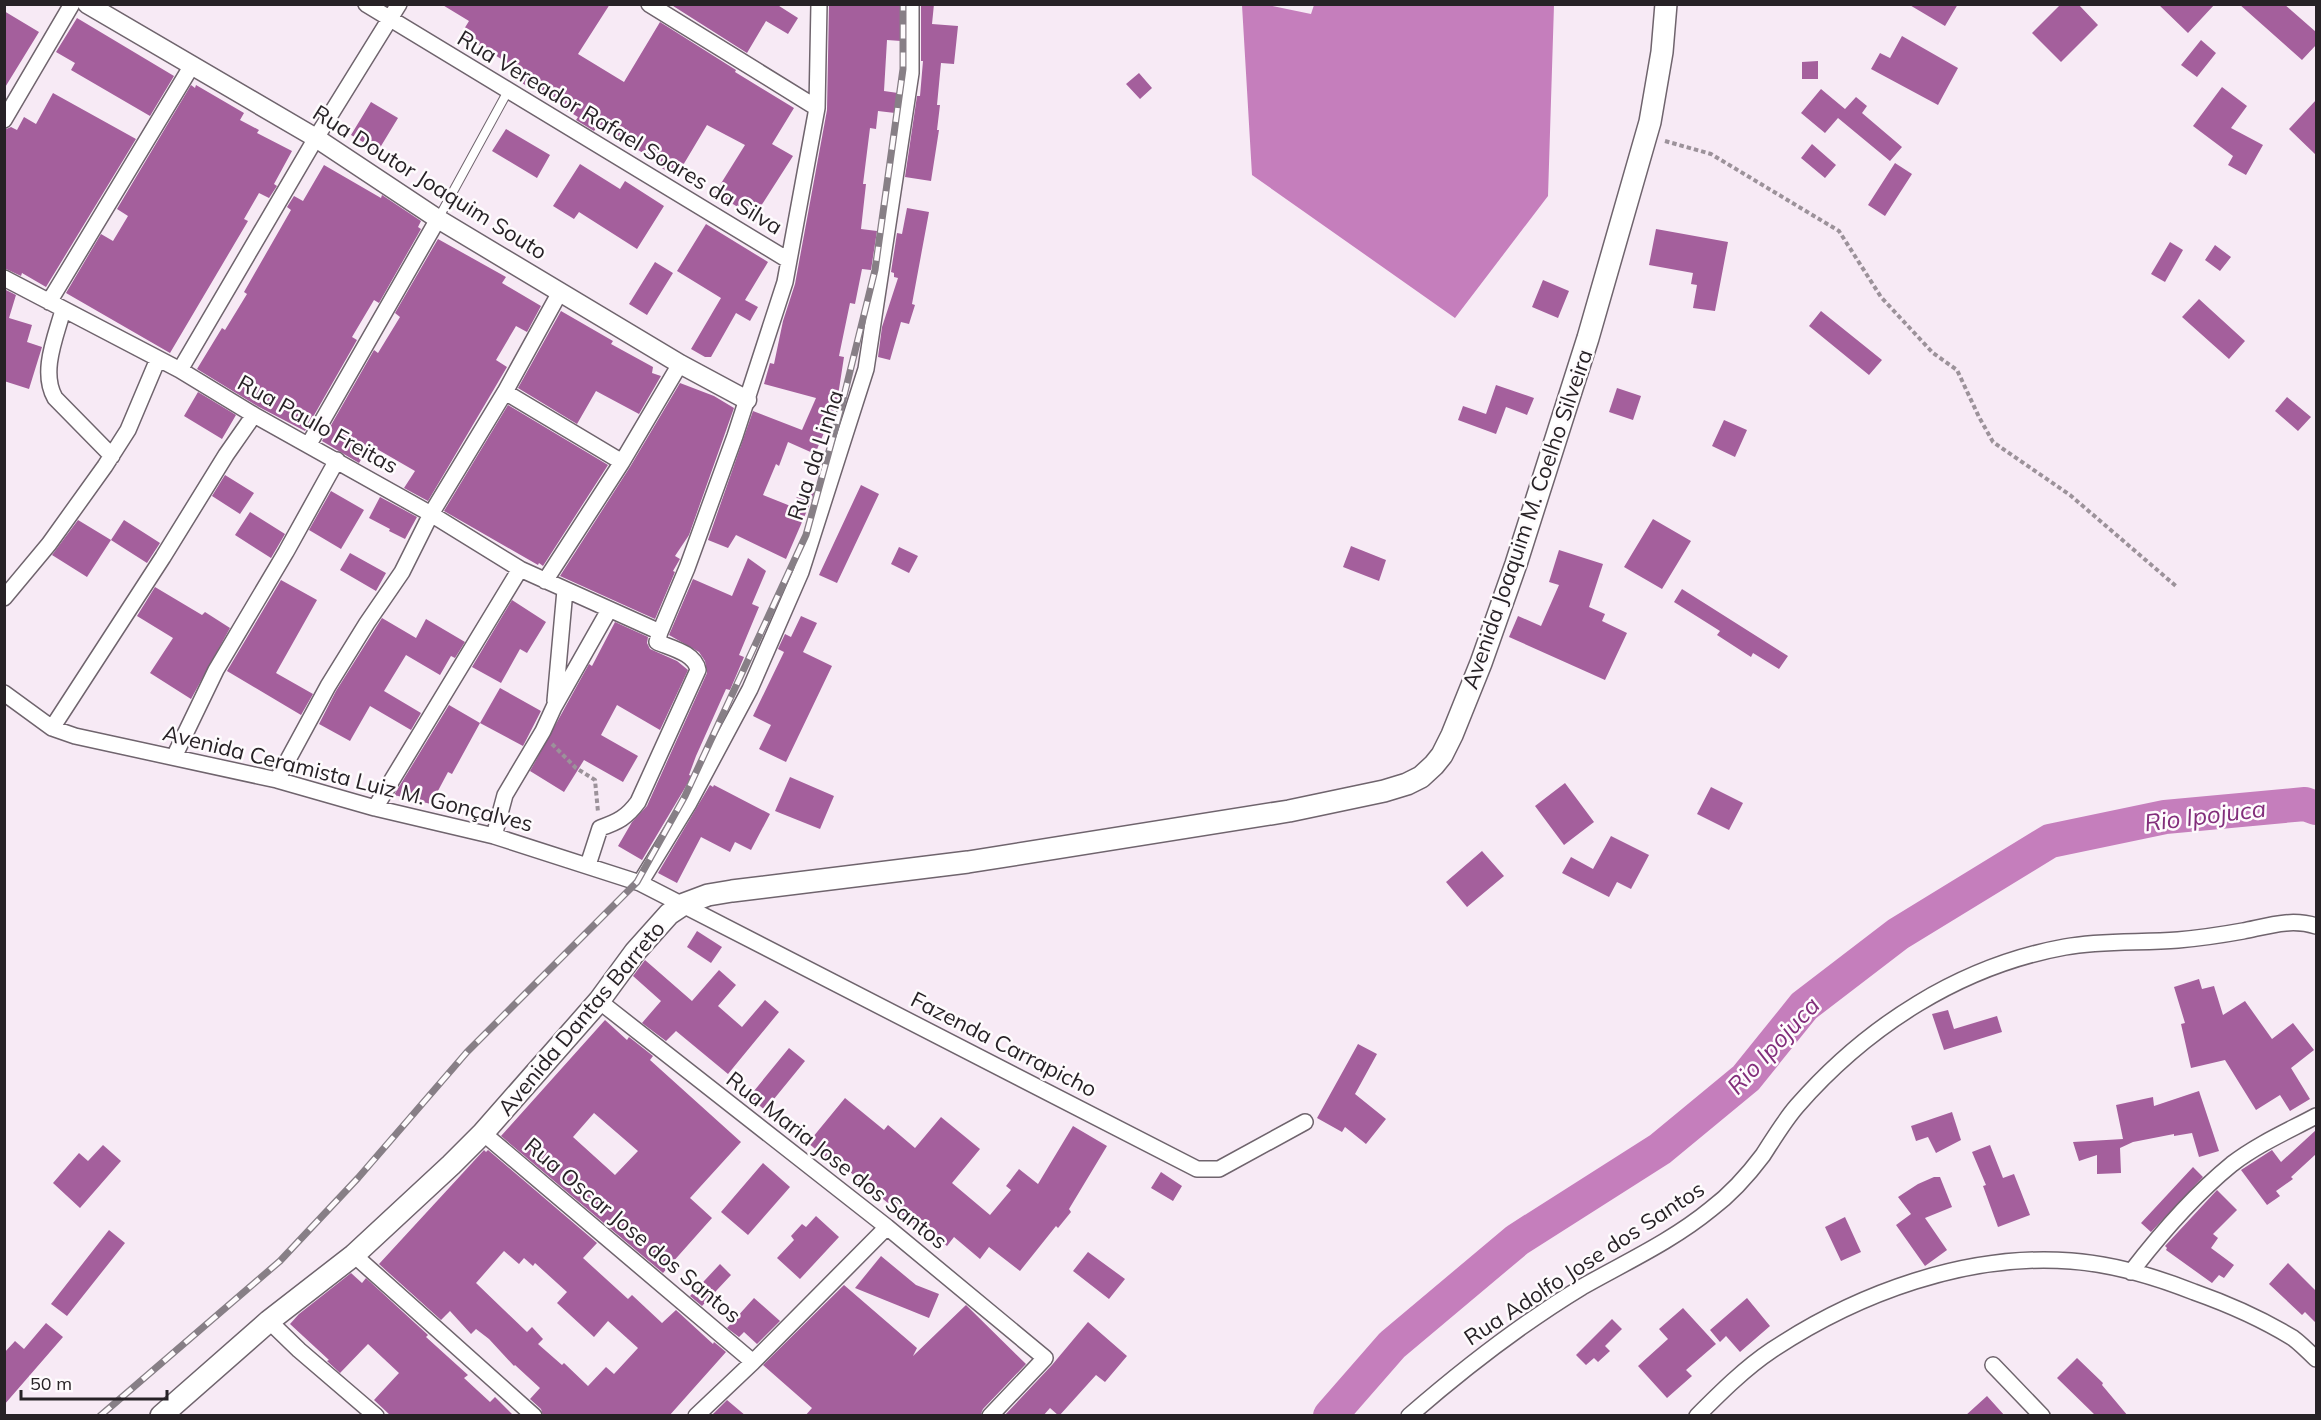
<svg xmlns="http://www.w3.org/2000/svg" width="2321" height="1420" font-family="Mulish,sans-serif">
<style>
.water{fill:#c57ebc}
.lines{fill:none;stroke-linecap:round;stroke-linejoin:round}
.river{stroke:#c57ebc;stroke-width:34}
.building{fill:#a45f9c;fill-rule:evenodd}
.service-casing{stroke:#6f646d;stroke-width:10}
.minor-casing{stroke:#6f646d;stroke-width:18}
.tertiary-casing{stroke:#6f646d;stroke-width:21}
.secondary-casing{stroke:#6f646d;stroke-width:24}
.path{stroke:#9c929a;stroke-width:4;stroke-dasharray:4.5 3;stroke-linecap:butt}
.service{stroke:#fff;stroke-width:8}
.minor{stroke:#fff;stroke-width:15}
.tertiary{stroke:#fff;stroke-width:18}
.secondary{stroke:#fff;stroke-width:21}
.rail-casing{stroke:#877f86;stroke-width:7}
.rail{stroke:#fefbfd;stroke-width:4.5;stroke-dasharray:14;stroke-linecap:butt}
.labels{text-anchor:middle;dominant-baseline:central;stroke-width:5;stroke-linejoin:round;paint-order:stroke}
.street-label{font-size:22px;fill:#272226;stroke:#fefbfd}
.water-label{font-size:24px;font-style:italic;fill:#822e7b;stroke:#fefbfd}
</style>
<rect width="100%" height="100%" fill="#f7eaf5"/>
<!-- water -->
<path class="water" d="M1314,5H1554L1548,196L1455,318L1252,175L1242,5H1268L1311,14Z"/>
<g class="lines">
<!-- river -->
<path class="river" d="M1330,1416L1392,1345L1517,1240L1660,1149L1746,1078L1804,1006L1898,934L2050,841L2165,817L2305,804L2316,808"/>
</g>
<!-- building -->
<path class="building" d="M441,4H610L578,54L624,82L660,22L736,70L735,72L794,108L772,144L793,156L754,217L715,193L745,145L707,125L676,177L657,165L658,162L598,126L594,131L576,120L578,117L517,80L522,72L461,34L469,21Z
M670,4H776L798,18L788,34L766,21L747,53Z
M829,4L901,6V41L887,40L884,91L898,93L895,113L878,111L876,129L870,128L863,184H866L861,229L877,231L871,270L862,269L855,304L850,303L839,356L844,357L837,402L815,454L788,442L779,466L776,464L763,495L793,507L801,486L815,492L786,559L736,535L728,548L708,540L753,411L802,430L816,398L764,384L770,363L774,364L783,321L795,284L827,110Z
M921,4H934L932,24L958,26L954,64L941,63L937,105H940L937,130H939L931,181L905,177L917,96H920L923,61H921Z
M1908,4H1958L1945,26Z
M2061,4H2078L2098,25L2061,62L2032,33Z
M2158,4H2215L2188,33Z
M2239,4H2284L2316,32V45L2302,60Z
M4,11L39,32L4,89Z
M77,18L174,76L150,116L71,70L75,63L56,52Z
M1902,36L1958,68L1938,105L1871,69L1880,53L1890,58Z
M2201,40L2216,53L2197,77L2181,65Z
M1818,61V79H1802V62Z
M1139,73L1152,88L1140,99L1126,84Z
M191,85L195,88L196,85L244,113L240,120L259,130L257,133L292,151L274,184L277,186L269,198L259,193L244,219L248,221L170,353L66,293L101,234L113,241L128,216L117,209Z
M2222,87L2247,106L2231,128L2263,145L2246,175L2228,165L2233,156L2193,126Z
M1821,89L1845,109L1856,97L1867,106L1862,113L1902,147L1890,161L1838,118L1825,133L1801,113Z
M53,93L136,139L46,287L22,273L21,276L4,268V130L11,127L17,130L24,117L36,124Z
M2316,100V155L2289,129Z
M371,102L398,118L378,151L351,135Z
M506,129L550,155L537,178L492,151Z
M1812,144L1836,165L1825,178L1801,158Z
M1895,163L1912,174L1885,216L1868,205Z
M580,164L620,189L625,181L664,206L637,249L579,212L574,219L553,206Z
M324,165L381,198L382,195L421,221L418,227L421,229L379,303L374,300L352,337L357,340L305,431L259,407L197,369L222,328L225,330L247,294L244,292L291,210L287,207L294,196L303,201Z
M907,208L929,212L912,304L915,305L909,324L901,322L890,360L878,357L882,327L898,278L894,277V273L891,272L897,233L902,234Z
M706,224L768,262L745,300L758,307L750,321L736,313L711,357H705L691,349L721,298L677,271Z
M1656,229L1728,242L1715,311L1693,308L1697,285L1691,284L1693,273L1649,265Z
M438,239L506,277L502,283L541,306L527,332L516,326L496,360L507,367L428,501L404,488L415,471L370,445L359,463L322,441L374,350L378,353L400,317L395,313Z
M2170,242L2183,250L2165,282L2151,274Z
M2215,245L2231,257L2220,271L2205,260Z
M655,262L673,273L647,315L629,304Z
M1543,280L1569,291L1558,318L1532,307Z
M4,289L16,295L9,318L32,325L27,342L42,347L29,389L4,381Z
M2199,299L2245,341L2229,359L2182,317Z
M561,311L613,341L611,344L653,367L652,373L661,376L639,414L596,391L577,424L518,388Z
M1821,311L1882,360L1869,375L1809,326Z
M680,383L714,396L734,408L689,535L675,556L680,559L673,571L675,572L655,619L560,576L630,467Z
M1496,385L1534,398L1527,415L1506,407L1496,434L1458,420L1463,406L1486,414Z
M1617,388L1641,396L1633,420L1609,412Z
M198,392L236,415L222,439L184,416Z
M2287,397L2311,417L2298,431L2275,411Z
M508,405L608,465L543,566L539,563L538,565L444,511Z
M1724,420L1747,430L1735,457L1712,446Z
M225,475L254,493L240,514L212,496Z
M861,485L879,494L837,583L819,575Z
M331,491L364,510L341,549L309,530Z
M380,497L417,517L405,539L389,531L390,529L369,518Z
M250,512L285,534L271,558L235,535Z
M1653,519L1691,541L1662,589L1624,567Z
M78,520L111,540L87,577L52,555Z
M124,520L160,543L147,563L111,540Z
M1351,546L1386,560L1379,581L1343,567Z
M899,547L918,556L909,573L891,564Z
M1559,550L1603,564L1589,607L1605,614L1602,621L1627,633L1605,680L1509,637L1518,616L1541,626L1559,585L1549,582Z
M350,553L386,573L376,591L340,570Z
M748,558L766,571L752,604L759,607L739,655L744,657L730,690L726,689L696,756L689,775L692,776L642,860L618,846L632,822L647,806L707,673L705,661L699,652L669,635L693,579L732,596Z
M281,580L317,600L276,673L313,694L301,715L227,671Z
M155,587L202,615L205,612L230,628L191,699L150,673L173,638L137,616Z
M1682,589L1788,656L1779,669L1753,653L1751,657L1717,635L1720,631L1674,602Z
M512,600L546,622L527,653L520,649L501,683L472,667Z
M801,616L817,623L803,652L832,666L786,762L759,749L771,725L753,716L784,652L778,649L785,634L791,637Z
M382,618L416,638L426,619L465,642L455,658L451,656L440,675L406,655L384,691L421,713L411,730L370,706L350,741L319,724L336,691Z
M615,622L648,637L647,643L650,649L677,661L688,670L660,730L617,705L601,735L638,756L623,782L584,760L564,792L530,771L589,664L592,666Z
M500,688L541,711L523,746L480,723L452,774L448,772L431,804L394,795L449,705L480,723Z
M790,777L834,796L820,829L775,811Z
M1565,783L1594,822L1564,845L1535,806Z
M710,785L713,787L714,785L770,814L751,850L735,842L730,852L701,837L677,883L658,873Z
M1711,787L1743,803L1729,830L1697,814Z
M1611,836L1649,855L1631,889L1617,882L1609,897L1562,873L1571,857L1593,869Z
M1482,851L1504,876L1467,907L1446,882Z
M697,931L722,947L711,963L687,947Z
M645,960L692,1001L719,970L736,985L718,1006L742,1027L765,1000L779,1012L728,1074L676,1031L666,1041L642,1023L661,1001L633,976Z
M2199,979L2202,989L2214,986L2223,1015L2245,1001L2272,1039L2293,1023L2314,1050L2291,1068L2310,1099L2290,1111L2280,1095L2256,1110L2225,1060L2191,1068L2181,1024L2185,1023L2174,987Z
M1948,1010L1954,1029L1997,1016L2002,1032L1944,1050L1932,1014Z
M605,1020L627,1040L629,1037L653,1056L650,1060L741,1142L690,1198L712,1218L663,1273L501,1136ZM594,1113L638,1151L615,1175L573,1137Z
M1358,1044L1377,1054L1355,1094L1386,1119L1366,1144L1345,1127L1342,1132L1317,1118Z
M789,1048L805,1061L765,1110L749,1097Z
M2199,1091L2219,1151L2199,1157L2192,1133L2174,1136V1134L2133,1142L2120,1148L2121,1173L2097,1174V1155L2079,1161L2073,1142L2123,1139L2116,1105L2153,1097L2154,1106Z
M845,1098L884,1130L888,1125L915,1148L941,1117L980,1149L952,1183L990,1215L1011,1190L1006,1186L1019,1169L1038,1184L1073,1126L1107,1146L1069,1209L1071,1212L1058,1228L1056,1226L1020,1271L989,1247L980,1259L954,1237L947,1246L919,1223L916,1226L850,1172L847,1175L808,1143Z
M1952,1112L1961,1140L1936,1153L1928,1137L1916,1141L1911,1126Z
M2316,1130V1154L2291,1177L2293,1179L2276,1191L2280,1196L2267,1205L2241,1170L2272,1150L2281,1162Z
M103,1145L121,1161L80,1208L53,1183L79,1153L88,1161Z
M1990,1145L2003,1178L2014,1174L2030,1215L1998,1227L1983,1186L1986,1185L1972,1152Z
M484,1150L486,1152L488,1150L597,1243L583,1258L628,1299L632,1295L662,1323L676,1310L713,1344L714,1342L726,1352L669,1416H543L541,1409L530,1399L540,1388L515,1365L514,1366L489,1339L476,1329L471,1334L450,1311L441,1320L379,1264ZM504,1251L519,1264L524,1258L533,1266L535,1263L567,1292L557,1303L594,1337L608,1321L638,1348L614,1374L606,1367L588,1386L564,1363L562,1365L538,1344L543,1339L532,1327L527,1332L476,1283Z
M763,1163L790,1187L748,1235L721,1212Z
M2193,1167L2203,1177L2151,1232L2141,1223Z
M1161,1172L1182,1186L1173,1201L1151,1188Z
M1934,1177H1940L1952,1207L1925,1218L1947,1250L1925,1266L1896,1225L1911,1214L1898,1197L1918,1184Z
M2217,1190L2237,1210L2213,1234L2218,1238L2211,1248L2234,1265L2224,1278L2219,1275L2212,1283L2166,1250L2167,1248L2165,1246Z
M816,1216L839,1237L800,1279L777,1258L794,1240L791,1236L802,1224L806,1227Z
M1845,1217L1861,1252L1841,1261L1825,1227Z
M109,1230L125,1243L67,1316L51,1304Z
M1088,1252L1125,1279L1109,1299L1073,1271Z
M881,1256L916,1285L939,1294L929,1318L855,1288Z
M2288,1263L2316,1291V1323L2305,1312L2302,1315L2269,1284Z
M720,1264L731,1275L702,1306L690,1296Z
M351,1273L362,1283L366,1278L428,1335L426,1337L468,1375L464,1378L490,1402L495,1397L514,1416H391L374,1400L399,1373L368,1344L340,1373L327,1361L329,1360L290,1324L299,1314Z
M844,1285L917,1348L913,1356L966,1305L1026,1364L983,1409L980,1416H805L812,1408L763,1365Z
M754,1298L780,1321L757,1344L744,1332L739,1337L727,1328Z
M1747,1298L1770,1326L1740,1352L1726,1336L1720,1342L1710,1330Z
M1683,1308L1716,1344L1686,1370L1692,1376L1667,1398L1638,1366L1668,1339L1659,1329Z
M1612,1319L1622,1329L1605,1346L1610,1351L1598,1362L1594,1358L1586,1365L1576,1355Z
M1088,1322L1127,1356L1105,1382L1096,1375L1059,1416L1050,1408L1043,1416H1004L1052,1365Z
M46,1323L63,1337L4,1405V1353L15,1341L24,1349Z
M2077,1358L2103,1383L2102,1385L2128,1416H2096L2057,1378Z
M1987,1396L2005,1416H1965Z
M727,1400L746,1416H711Z"/>
<g class="lines">
<!-- service casing -->
<g class="service-casing">
<path id="service" d="M438,219L508,91"/>
</g>
<!-- minor casing -->
<g class="minor-casing">
<path id="minor" d="M366,4L788,260
M649,4L817,108
M4,120L72,4
M4,278L180,370L254,415L431,514L520,569L660,632L687,568L735,436L785,282L817,108L819,4
M49,302L191,67
M63,310C56,336 40,372 55,398L112,456
M180,370L316,138L399,4
M505,392L622,462
M309,444L438,219
M545,581L622,462L680,364
M4,598L49,544L105,466L128,430L158,359
M4,693L52,728L75,736L277,780L375,808L494,836L640,883L1197,1169H1219L1305,1122
M555,701L565,590
M52,728L163,557L226,455L254,415
M174,757L216,670L286,552L337,460
M277,780L328,686L367,623L402,572L431,514L505,392L560,292
M375,808L520,569
M494,836L505,795L543,731L554,707L609,610
M588,865L600,828C618,822 627,817 638,802L698,670C695,653 671,648 657,642L660,632
M640,883L689,803L750,689L801,572L866,369L911,73V4
M599,1001L887,1227L1045,1358L990,1416
M483,1133L753,1362
M354,1255L534,1416
M2131,1272C2161,1233 2194,1195 2232,1164C2258,1144 2288,1131 2316,1116
M269,1321L299,1350L376,1416
M1993,1365L2042,1416
M696,1416L753,1362L887,1227
M1409,1416C1463,1369 1521,1324 1582,1287C1626,1262 1672,1241 1711,1209C1731,1194 1748,1175 1763,1155C1774,1138 1784,1121 1797,1106C1867,1026 1960,966 2065,947C2102,940 2141,943 2178,940C2200,938 2221,935 2243,931C2268,926 2291,918 2316,926
M1697,1416C1720,1393 1745,1368 1772,1350C1858,1293 1967,1253 2071,1261C2113,1264 2156,1277 2194,1292C2228,1304 2262,1319 2293,1338C2301,1344 2309,1352 2316,1359"/>
</g>
<!-- tertiary casing -->
<g class="tertiary-casing">
<path id="tertiary" d="M87,4L316,138L438,219L680,364L747,400"/>
</g>
<!-- secondary casing -->
<g class="secondary-casing">
<path id="secondary" d="M161,1416L269,1321L354,1255L451,1165L483,1133L599,1001L635,952L669,914L684,904L708,895L732,891L968,862L1289,811L1384,791L1407,784L1421,777L1434,765L1442,755L1452,735L1481,663L1516,564L1588,338L1650,122L1662,52L1666,4"/>
</g>
<!-- path -->
<path class="path" d="M1665,141L1711,154L1839,231L1881,297L1933,353L1957,370L1979,417L1993,442L2070,495L2177,587
M552,744L576,768L595,780L598,812"/>
<!-- service -->
<use href="#service" class="service"/>
<!-- minor -->
<use href="#minor" class="minor"/>
<!-- tertiary -->
<use href="#tertiary" class="tertiary"/>
<!-- secondary -->
<use href="#secondary" class="secondary"/>
<!-- rail casing -->
<g class="rail-casing">
<path id="rail" d="M100,1416L280,1261L358,1178L467,1052L637,882L685,796L806,535L842,404L875,270L903,69V4"/>
</g>
<!-- rail -->
<use href="#rail" class="rail"/>
</g>
<g class="labels">
<!-- street labels -->
<g class="street-label">
<text transform="translate(620 132) rotate(31)">Rua Vereador Rafael Soares da Silva</text>
<text transform="translate(430 182) rotate(32)">Rua Doutor Joaquim Souto</text>
<text transform="translate(318 424) rotate(29)">Rua Paulo Freitas</text>
<text transform="translate(815 455) rotate(-72)">Rua da Linha</text>
<text transform="translate(1527 519) rotate(-71)">Avenida Joaquim M. Coelho Silveira</text>
<text transform="translate(348 778) rotate(14)">Avenida Ceramista Luiz M. Gonçalves</text>
<text transform="translate(581 1018) rotate(-50)">Avenida Dantas Barreto</text>
<text transform="translate(1004 1044) rotate(27)">Fazenda Carrapicho</text>
<text transform="translate(837 1160) rotate(38)">Rua Maria Jose dos Santos</text>
<text transform="translate(633 1230) rotate(40)">Rua Oscar Jose dos Santos</text>
<text transform="translate(1584 1263) rotate(-33)">Rua Adolfo Jose dos Santos</text>
</g>
<!-- water labels -->
<g class="water-label">
<text transform="translate(2205 815) rotate(-7)">Rio Ipojuca</text>
<text transform="translate(1773 1045) rotate(-47)">Rio Ipojuca</text>
</g>
</g>
<!-- border -->
<rect width="2321" height="1420" fill="none" stroke="#272226" stroke-width="12"/>
<!-- scale -->
<path d="M21 1390v9h146v-9" fill="none" stroke="#272226" stroke-width="3"/>
<text x="30" y="1390" font-size="18" fill="#272226" stroke="#fefbfd" stroke-width="4.5" paint-order="stroke">50 m</text>
</svg>
